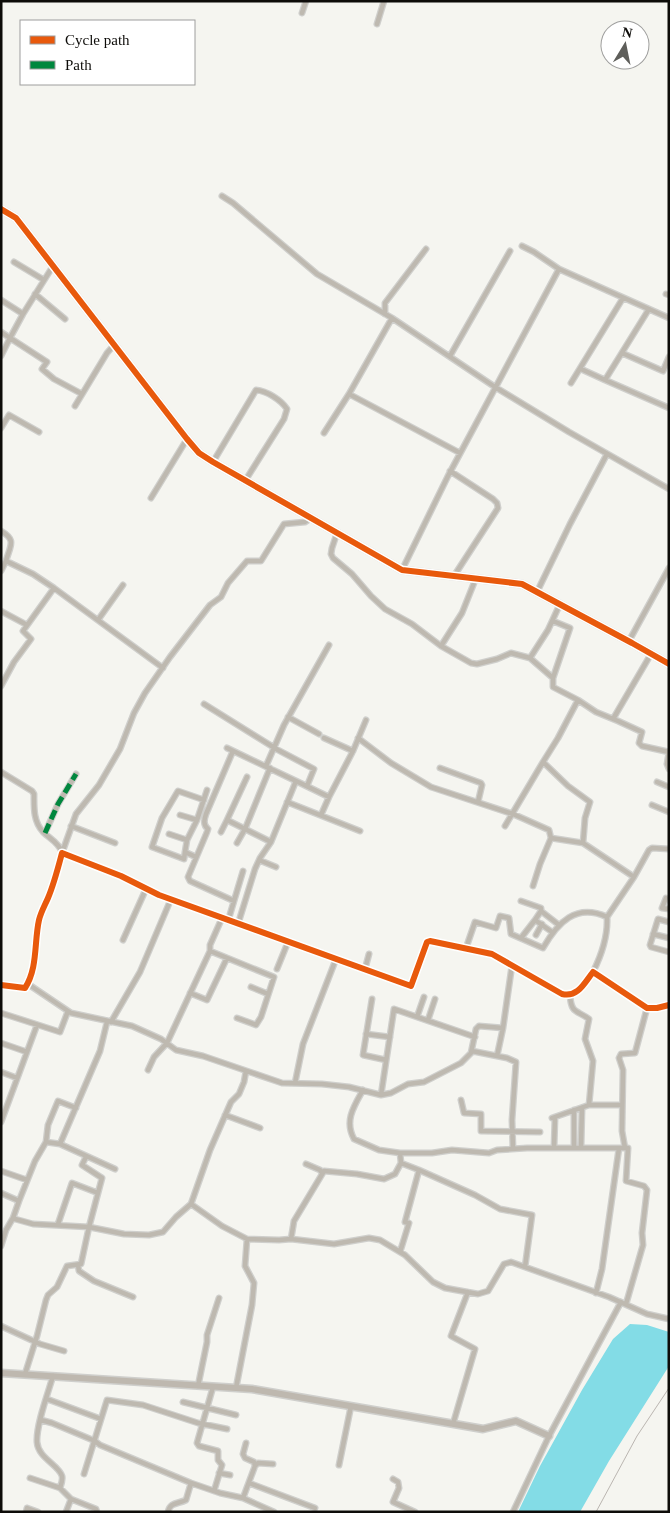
<svg xmlns="http://www.w3.org/2000/svg" width="670" height="1513" font-family="Georgia,serif">
<style>
.water{fill:#83dce6}
.lines{fill:none;stroke-linecap:round;stroke-linejoin:round}
.street-casing{stroke:#cfcfcc;stroke-width:7}
.secondary-casing{stroke:#cfcfcc;stroke-width:9}
.street{stroke:#beb9b0;stroke-width:4.5}
.secondary{stroke:#beb8af;stroke-width:6}
.rail{stroke:#bab5b0;stroke-width:1}
.quiet{stroke:#00873e;stroke-width:5;stroke-dasharray:10 5;stroke-linecap:butt}
.cycleway-casing{stroke:#fff;stroke-width:9}
.cycleway{stroke:#e8590c;stroke-width:6}
</style>
<rect width="100%" height="100%" fill="#f5f5f0"/>
<!-- water -->
<path class="water" d="M630,1324L647,1325L669,1332V1366L609,1461L580,1512H518L540,1466L582,1390L613,1339Z"/>
<g class="lines">
<!-- street casing -->
<g class="street-casing">
<path id="street" d="M302,13L306,1
M377,24L384,1
M222,196L233,203L317,274L392,318
M522,246L534,252L559,269
M14,262L44,280
M53,266L23,314L10,338L47,362L42,369L54,379L82,394
M35,294L65,319
M666,294L669,295
M1,300L23,314
M649,309L605,380L669,408
M385,314V303L426,249
M1,332L10,338L1,356
M622,353L663,371L669,357
M450,356L510,251
M581,369L605,380
M571,383L623,298
M75,406L107,353L114,345
M1,428L9,415L39,432
M324,433L349,394
M460,453L349,394L392,318L495,387L569,432L669,489
M213,462L256,390C267,391 281,400 287,409L284,419L245,481
M450,471L493,499L497,503L498,508L454,576
M151,498L187,439
M1,531C17,540 10,546 6,561L33,574L54,588L163,668
M337,533L332,548L331,554L333,558L352,574L371,596L385,609L412,624L441,646L471,663L477,664L497,659L511,653L530,658
M402,570L448,476L559,269L669,318
M1,571L6,561
M537,592L570,524L607,454
M560,604L548,630L530,658L553,678V687L578,700L596,712L618,721L642,732L639,743L642,746L669,752L667,764L669,769
M1,611L27,625
M98,620L123,585
M553,621L570,628L553,678
M629,641L669,568
M441,646L462,613L476,578
M1,686L14,662L31,639L23,631L54,588
M578,700L558,738L543,762L568,786L590,802L585,818L583,843L634,877
M204,704L278,750L314,769L307,786
M288,717L319,734
M613,719L651,654
M324,738L353,751
M358,738L391,763L431,787L513,814L549,830L551,838L540,864L533,886
M227,748L296,781L271,842L260,858L255,869L238,924
M233,751L206,814C204,820 203,825 208,829L207,832L188,877L190,881L234,901
M266,766L284,725L329,645
M270,768L245,829L271,842
M440,768L481,783L482,785L478,802
M1,772L32,791L34,794C34,807 33,821 43,832C50,839 58,842 62,852
M296,781L329,797L353,751L366,720
M657,782L669,787
M287,802L360,831
M652,805L669,812
M180,815L197,820
M321,815L329,797
M71,826L115,843
M505,826L543,762
M221,832L227,820
M45,833L58,804L76,774
M169,834L187,840
M551,838L583,843
M237,843L245,829L227,820L247,777
M185,852L184,859L152,847L162,818L178,791L204,800
M62,853L76,814L99,785L120,749L134,713L145,693L170,657L210,605L221,597L228,583L247,561H261L284,524L305,522L311,518
M196,857L185,852L187,840L197,820L207,790
M259,860L276,867
M666,898L662,908L669,909
M521,901L541,908V911
M607,917L634,877L649,850L652,848L669,849
M535,920L541,911L559,925
M228,921L243,871
M669,922L658,919L650,945L651,947L669,952
M653,934L669,938
M536,935L542,924
M521,938L535,920L552,932
M123,940L146,889
M466,948L475,922L496,928L500,916L509,918L511,934L543,948C558,922 576,903 607,917C608,935 601,956 593,972
M210,951L274,977L261,1017L256,1025L237,1018
M277,969L288,942
M365,969L369,954
M28,984L71,1013L132,1026L161,1039L176,1050L203,1056L282,1083L322,1084L349,1087L381,1095L391,1093L408,1084L424,1082L461,1063L471,1053L476,1029L479,1026L503,1028L512,965
M1,985L25,988C38,968 34,942 39,920C41,912 45,905 48,898C54,884 58,868 62,853L121,876L159,895L411,986L427,942L430,941L492,954L562,994C578,998 585,982 593,972L647,1008H657L669,1005
M251,987L268,994
M190,993L207,1000L227,958
M570,995C571,1014 577,1010 589,1019L585,1039L593,1061L589,1105
M372,999L363,1055L386,1060
M1,1013L60,1032L68,1011
M417,1017L424,997
M428,1020L435,999
M111,1022L140,972L171,899
M366,1034L390,1037
M1,1043L27,1052
M472,1051L507,1058L516,1062L512,1120L513,1149
M497,1056L503,1028
M148,1070L154,1057L167,1043L210,951V945L222,918
M1,1072L17,1078
M295,1083L303,1044L336,959
M363,1090C354,1106 344,1121 354,1139L379,1150L400,1153L401,1163L419,1170
M381,1095L394,1009L475,1037
M461,1100L464,1113L481,1114V1131L540,1132
M225,1115L260,1128
M552,1118L589,1105H622
M1,1122L37,1025
M46,1142L48,1125L58,1101L76,1108
M60,1144L100,1051L107,1022
M581,1147L582,1108
M554,1148L555,1117
M574,1148V1110
M625,1148L622,1131L623,1070L619,1058L621,1054L635,1053L647,1008
M400,1153H432L452,1150L489,1153L497,1150L527,1148H619
M86,1157L82,1165L102,1178L98,1193
M306,1164L320,1170L322,1173
M1,1171L27,1180
M1,1193L19,1201L13,1218L15,1219L33,1224L89,1227L98,1193L72,1183L58,1224
M19,1201L35,1161L46,1142L60,1144L115,1169
M191,1204L210,1150L231,1102L239,1094L244,1082L246,1071
M291,1239L294,1221L324,1171L357,1174L384,1179L395,1174L401,1163
M1,1246L6,1230L13,1218
M400,1252L409,1223L405,1222L419,1170L475,1195L500,1209L532,1215L525,1267
M78,1265L79,1271L94,1281L133,1297
M596,1293L602,1269L619,1148H628L626,1181L644,1186L647,1190L642,1233L643,1245L626,1304
M1,1326L40,1344L64,1351
M25,1374L37,1336L46,1300L48,1295L57,1287L67,1266L81,1264L89,1227L124,1234L149,1235L163,1232L176,1217L191,1204L222,1226L247,1239L279,1240L291,1239L334,1244L369,1238L380,1240L405,1255L433,1282L445,1288L478,1294L488,1291L504,1264L511,1262L609,1297L647,1314L669,1319
M198,1386L207,1342V1335L219,1298
M213,1387L197,1443L199,1446L218,1451V1460L222,1465L214,1491
M236,1388L252,1305L254,1283L245,1266L247,1239
M47,1399L101,1419
M183,1402L236,1415
M41,1420L52,1423L95,1441L100,1445L191,1483L220,1493L243,1498L274,1512
M453,1424L475,1349L451,1336L468,1292
M246,1443L243,1454L245,1458L254,1462L255,1466
M339,1465L351,1406
M219,1473L230,1475
M84,1474L107,1400L143,1405L198,1423L227,1429
M30,1478L60,1488C61,1485 63,1480 62,1476C59,1465 38,1458 37,1442C36,1425 48,1393 53,1376
M393,1479L398,1482L399,1488L393,1502L415,1512
M249,1483L315,1508
M60,1488L71,1499L96,1509L97,1512
M243,1498L255,1466L258,1463L273,1464
M26,1512L27,1508L38,1512
M66,1512L71,1499
M168,1512C170,1502 178,1504 186,1500L191,1483
M513,1512L549,1436L621,1302"/>
</g>
<!-- secondary casing -->
<g class="secondary-casing">
<path id="secondary" d="M1,209L16,218L187,439L199,453L213,462L402,570L522,584L632,643L669,664
M1,1373L252,1389L483,1429L516,1421L549,1436"/>
</g>
<!-- street -->
<use href="#street" class="street"/>
<!-- secondary -->
<use href="#secondary" class="secondary"/>
<!-- rail -->
<path class="rail" d="M596,1512L637,1436L669,1388"/>
<!-- quiet -->
<path class="quiet" d="M45,833L58,804L76,774"/>
<!-- cycleway casing -->
<g class="cycleway-casing">
<path id="cycleway" d="M1,209L16,218L187,439L199,453L213,462L402,570L522,584L632,643L669,664
M1,985L25,988C38,968 34,942 39,920C41,912 45,905 48,898C54,884 58,868 62,853L121,876L159,895L411,986L427,942L430,941L492,954L562,994C578,998 585,982 593,972L647,1008H657L669,1005"/>
</g>
<!-- cycleway -->
<use href="#cycleway" class="cycleway"/>
</g>
<!-- border -->
<rect width="670" height="1513" fill="none" stroke="#0d0c09" stroke-width="5"/>
<!-- legend -->
<rect x="20" y="20" width="175" height="65" fill="#ffffff" stroke="#9e9e9d"/>
<rect x="30" y="36" width="25" height="8" fill="#e8590c" stroke="#9e9e9d"/>
<text x="65" y="45" font-size="15" fill="#0d0c09">Cycle path</text>
<rect x="30" y="61" width="25" height="8" fill="#00873e" stroke="#9e9e9d"/>
<text x="65" y="70" font-size="15" fill="#0d0c09">Path</text>
<!-- north arrow -->
<g transform="translate(625 45) rotate(10)"><circle r="24" fill="#ffffff" stroke="#9e9e9d"/>
<path d="M0-4L9 19L0 12L-9 19Z" fill="#5e5e5a"/>
<text y="-8" font-size="14" font-weight="bold" text-anchor="middle" fill="#0d0c09">N</text>
</g>
</svg>
